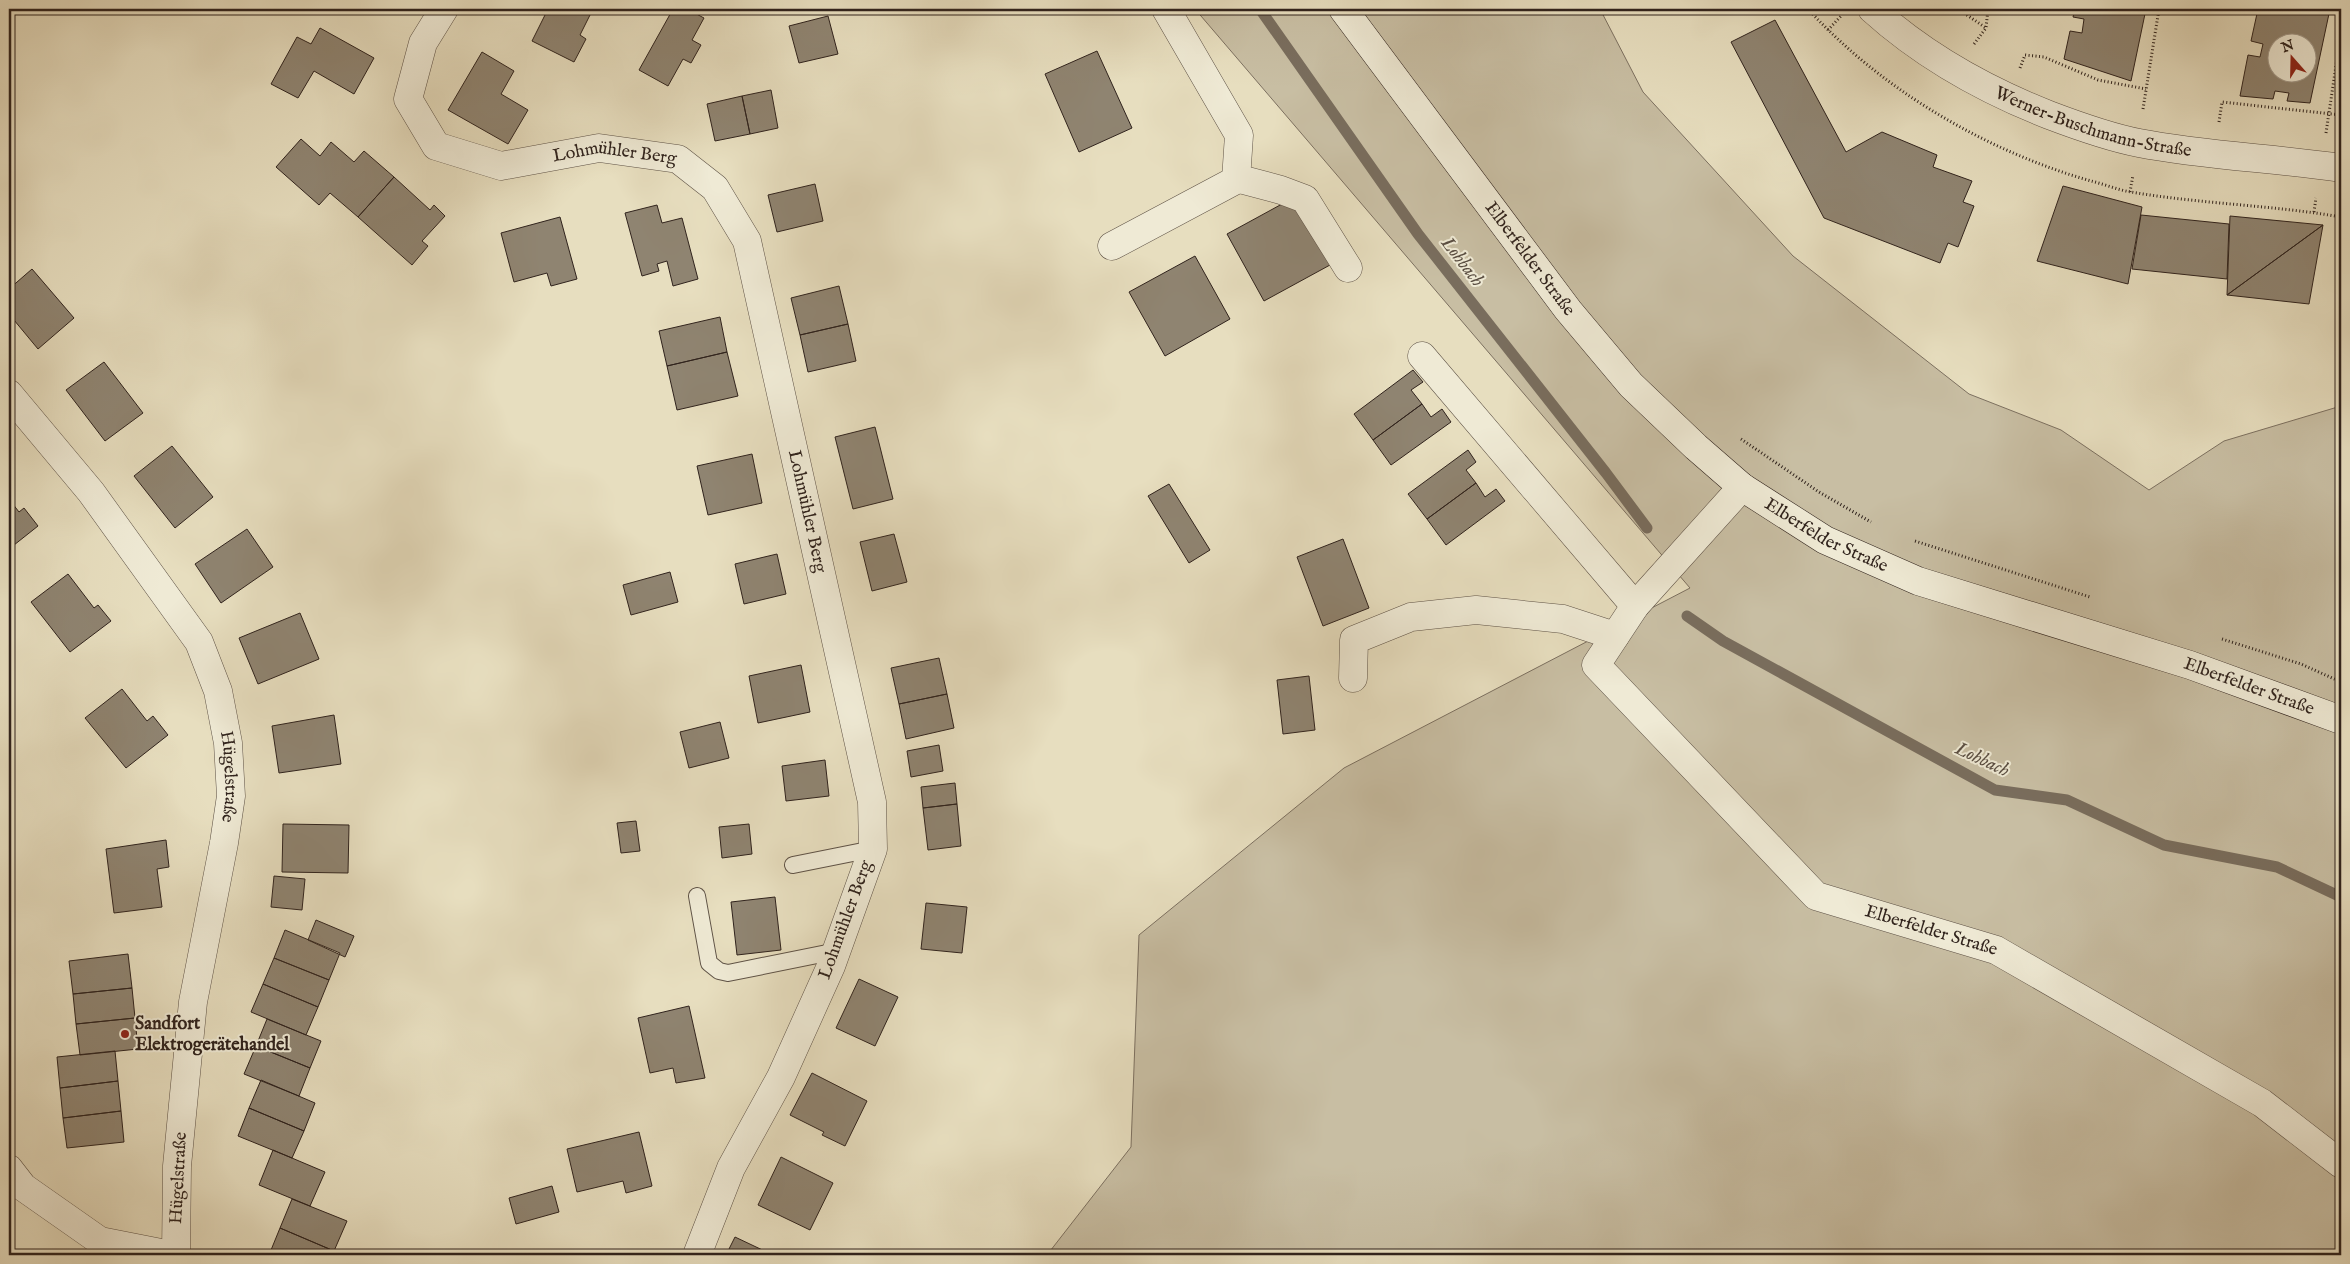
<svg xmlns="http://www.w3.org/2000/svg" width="2350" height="1264" font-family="'IM FELL English',serif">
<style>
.green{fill:#c8bea3;stroke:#7c7060}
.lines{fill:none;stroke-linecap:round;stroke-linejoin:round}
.stream{stroke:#796d5d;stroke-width:11}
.building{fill:#8f8471;stroke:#30231d;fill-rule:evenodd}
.service-casing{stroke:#5e5246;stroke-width:18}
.minor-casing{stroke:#5e5246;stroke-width:29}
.secondary-casing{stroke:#30231d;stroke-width:29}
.path{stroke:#30231d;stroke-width:3;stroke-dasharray:1 2.5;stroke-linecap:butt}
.service{stroke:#efead5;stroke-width:16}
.minor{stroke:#efead5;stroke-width:28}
.secondary{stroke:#efead5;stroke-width:28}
.poi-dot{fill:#8f2418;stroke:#efead5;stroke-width:2}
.labels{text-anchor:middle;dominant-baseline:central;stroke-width:4;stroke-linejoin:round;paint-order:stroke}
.street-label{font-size:18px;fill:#30231d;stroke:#efead5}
.poi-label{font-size:18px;font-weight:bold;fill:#30231d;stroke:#efead5;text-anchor:start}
.water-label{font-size:19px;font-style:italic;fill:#5a4e42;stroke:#efead5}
</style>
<rect width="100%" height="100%" fill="#e7debf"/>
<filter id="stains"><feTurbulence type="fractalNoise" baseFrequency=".004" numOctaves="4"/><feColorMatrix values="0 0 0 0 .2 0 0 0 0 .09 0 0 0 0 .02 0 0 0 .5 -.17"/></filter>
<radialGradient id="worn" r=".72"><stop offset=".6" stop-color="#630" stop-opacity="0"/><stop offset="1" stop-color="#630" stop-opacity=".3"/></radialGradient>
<!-- green -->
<path class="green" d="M1195,9H1600L1643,92L1793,256L1969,394L2061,430L2149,490L2224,441L2341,406V1255H1047L1131,1147L1139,935L1344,768L1690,588Z"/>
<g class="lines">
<!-- stream -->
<path class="stream" d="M1260,9L1418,234L1606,473L1647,528
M1687,616L1723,641L1995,790L2067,800L2164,845L2277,867L2341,897"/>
</g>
<!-- building -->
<path class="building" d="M548,9H593L580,35L586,39L574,62L532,41Z
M673,9H687L704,18L692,40L701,45L691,63L683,59L668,86L639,70Z
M2075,9H2146L2131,81L2064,59L2070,31L2082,33L2084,19L2073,17Z
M2258,9H2330L2310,103L2287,101L2289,93L2275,91L2273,99L2240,96L2248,55L2260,57L2263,44L2251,41ZM2278,42H2308V72H2278Z
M828,16L838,54L799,63L789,26Z
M1775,20L1846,152L1882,132L1937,155L1933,167L1972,181L1963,202L1974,206L1958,247L1948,243L1940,263L1824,218L1731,42Z
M320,28L374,58L354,94L314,71L298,98L271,84L297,37L311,44Z
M1097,51L1132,128L1079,152L1045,74Z
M482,52L514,71L501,94L528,110L508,144L448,110Z
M771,90L778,128L750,134L742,96Z
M742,96L750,134L715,141L707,104Z
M301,139L320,156L331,142L354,162L364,151L394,177L358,217L330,193L319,205L276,167Z
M394,177L430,210L434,205L445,216L422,241L428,246L412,265L358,217Z
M815,184L823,221L777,232L768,195Z
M2063,186L2142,207L2128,284L2037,261Z
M1293,198L1330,265L1264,301L1227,234Z
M657,205L662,223L682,218L698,279L673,286L667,261L657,264L659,271L642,276L625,213Z
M2141,215L2229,224L2227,279L2132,269Z
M2230,216L2323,225L2227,295Z
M560,217L577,279L551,286L547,273L514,282L501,233Z
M2323,225L2309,304L2227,295Z
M2341,242V258H2338Z
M1195,256L1230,319L1165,356L1129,292Z
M32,269L74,318L38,349L9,314V289Z
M839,286L848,324L800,335L791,298Z
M720,317L727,352L667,366L659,331Z
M848,324L856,361L808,372L800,335Z
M727,352L738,396L677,410L667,366Z
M104,362L143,413L105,441L66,390Z
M1413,370L1423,382L1411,390L1422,404L1373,440L1354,414Z
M1422,404L1431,417L1442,409L1451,422L1391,465L1373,440Z
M875,427L893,499L853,509L835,437Z
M172,446L213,497L175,528L134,476Z
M1468,450L1476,462L1466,470L1476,483L1427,519L1408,494Z
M752,454L762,503L708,515L697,466Z
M1476,483L1485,497L1496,489L1505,501L1446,545L1427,519Z
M1169,484L1210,550L1189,563L1148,496Z
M9,499L19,512L24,508L38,526L9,549Z
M247,529L273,567L221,603L195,564Z
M894,534L907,582L872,591L860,542Z
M1343,539L1369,608L1323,626L1297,557Z
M777,554L786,594L744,604L735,564Z
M670,572L678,602L631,615L623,585Z
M68,574L94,608L98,605L111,621L70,652L31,602Z
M300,613L319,659L258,684L239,638Z
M939,658L947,694L899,704L891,668Z
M801,665L810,712L758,723L749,676Z
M1309,676L1315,730L1283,734L1277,680Z
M122,689L147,721L153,716L168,735L126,768L85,718Z
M947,694L954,728L906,739L899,704Z
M334,715L341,764L279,773L272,726Z
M720,722L729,758L689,768L680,732Z
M939,745L943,771L911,777L907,751Z
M825,760L829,796L786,801L782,766Z
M955,783L957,804L923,808L921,787Z
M957,804L961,846L928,850L923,808Z
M636,821L640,851L621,853L617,823Z
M283,824L349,825L348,873L282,872Z
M749,824L752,854L722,858L719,827Z
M166,840L169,867L157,869L162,907L114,913L106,849Z
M274,876L305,879L302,910L271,907Z
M775,897L781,950L737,955L731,902Z
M926,903L967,907L962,953L921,949Z
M316,920L354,936L345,957L308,940Z
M285,930L340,953L329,980L274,958Z
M128,954L132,988L73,994L69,961Z
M274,958L329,980L318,1007L263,984Z
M859,979L898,997L875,1046L836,1028Z
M263,984L318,1007L306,1035L251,1012Z
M132,988L135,1018L76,1024L73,994Z
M689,1006L705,1078L676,1083L673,1068L650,1073L638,1018Z
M135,1018L138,1049L80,1055L76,1024Z
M267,1019L321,1041L310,1068L256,1046Z
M256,1046L310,1068L299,1096L244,1074Z
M115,1051L118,1081L60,1088L57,1057Z
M812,1073L867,1101L845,1146L822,1135L824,1132L790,1115Z
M261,1080L315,1103L304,1131L249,1108Z
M118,1081L121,1111L63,1118L60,1088Z
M249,1108L304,1131L292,1158L238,1136Z
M121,1111L124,1142L67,1148L63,1118Z
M639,1132L652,1186L626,1193L623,1181L577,1192L567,1149Z
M273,1150L325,1172L310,1206L259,1185Z
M781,1157L833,1183L810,1230L758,1205Z
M552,1186L559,1212L516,1224L509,1198Z
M292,1199L347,1221L334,1251L280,1228Z
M280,1228L334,1251L333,1255H269Z
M735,1237L773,1255H726Z"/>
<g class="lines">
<!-- service casing -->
<g class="service-casing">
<path id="service" d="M793,865L873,849
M697,896L709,963L719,971L728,973L837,951"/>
</g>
<!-- minor casing -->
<g class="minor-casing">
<g id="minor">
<path id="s1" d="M444,9L423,43L408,99L436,146L501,166L599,148L678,159L715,188L747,241L872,802L873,849L831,966L781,1077L731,1168L697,1255"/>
<path id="s2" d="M1872,9C1924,56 1983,89 2049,115C2078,126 2108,137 2139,143C2206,156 2274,158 2341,168"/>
<path d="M1236,178L1281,190L1305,199L1348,268"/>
<path d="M1112,246L1236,180L1239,135L1166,9"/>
<path d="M1422,356L1635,606"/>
<path id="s3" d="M9,394L91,492L199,642L218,691L228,743L231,796L224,843L193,1002L177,1166L176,1255"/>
<path id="s4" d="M1742,487L1635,606L1596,665L1816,896L1996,950L2262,1103L2341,1164"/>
<path d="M1353,678L1354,640L1411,617L1476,610L1563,619L1615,636"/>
<path d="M9,1169L23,1187L100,1241L171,1255"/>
</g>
</g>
<!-- secondary casing -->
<g class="secondary-casing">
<g id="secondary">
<path id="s5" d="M1343,9L1568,310L1631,385L1696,447L1742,487L1825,540L1918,581L2190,665L2341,720"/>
</g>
</g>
<!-- path -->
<path class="path" d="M1808,9C1882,90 1986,151 2091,181C2104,184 2118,190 2131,192C2201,204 2272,205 2341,217
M1958,9L1986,28
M1828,30L1841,16
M1974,44L1986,28L1988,9
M2020,68L2025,55L2044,57L2098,80L2146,89
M2143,109L2159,9
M2219,122L2222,102L2341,115
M2326,133L2341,32
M2130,192L2133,175
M2314,212L2316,198
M1741,439L1819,492L1871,522
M1915,541L2090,597
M2222,639L2301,664L2341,682"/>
<!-- service -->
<use href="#service" class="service"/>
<!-- minor -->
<use href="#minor" class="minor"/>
<!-- secondary -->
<use href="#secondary" class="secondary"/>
</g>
<!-- markers -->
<circle class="poi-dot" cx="125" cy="1034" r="5"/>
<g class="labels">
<!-- street labels -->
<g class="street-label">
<text stroke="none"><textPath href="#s2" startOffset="252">Werner-Buschmann-Straße</textPath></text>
<text stroke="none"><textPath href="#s1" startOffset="336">Lohmühler Berg</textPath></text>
<text stroke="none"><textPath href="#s5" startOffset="312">Elberfelder Straße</textPath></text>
<text stroke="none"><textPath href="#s1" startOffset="786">Lohmühler Berg</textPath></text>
<text stroke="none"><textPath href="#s5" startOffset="722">Elberfelder Straße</textPath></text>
<text stroke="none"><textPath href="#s5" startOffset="1172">Elberfelder Straße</textPath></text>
<text stroke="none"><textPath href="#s3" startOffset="452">Hügelstraße</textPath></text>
<text transform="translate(846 920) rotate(-70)">Lohmühler Berg</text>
<text stroke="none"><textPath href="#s4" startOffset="670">Elberfelder Straße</textPath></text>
<text transform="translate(179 1178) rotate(-87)">Hügelstraße</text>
</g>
<!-- poi labels -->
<g class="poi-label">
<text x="135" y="1024">Sandfort<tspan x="135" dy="21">Elektrogerätehandel</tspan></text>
</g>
<!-- water labels -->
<g class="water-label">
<text transform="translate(1462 262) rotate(52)">Lohbach</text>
<text transform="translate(1982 760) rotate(25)">Lohbach</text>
</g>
</g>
<!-- margin -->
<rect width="2350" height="1264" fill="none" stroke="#e7debf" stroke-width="30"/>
<rect x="10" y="10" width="2330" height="1244" fill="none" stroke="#30231d" stroke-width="2.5"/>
<rect x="15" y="15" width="2320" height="1234" fill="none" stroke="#30231d"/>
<!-- north arrow -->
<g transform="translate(2292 58) rotate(340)"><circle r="24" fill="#efead5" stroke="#a39a8b"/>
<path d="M0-4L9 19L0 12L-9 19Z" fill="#8f2418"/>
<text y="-8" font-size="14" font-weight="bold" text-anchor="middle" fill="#30231d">N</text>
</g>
<rect width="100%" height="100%" filter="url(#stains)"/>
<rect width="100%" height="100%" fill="url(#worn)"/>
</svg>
